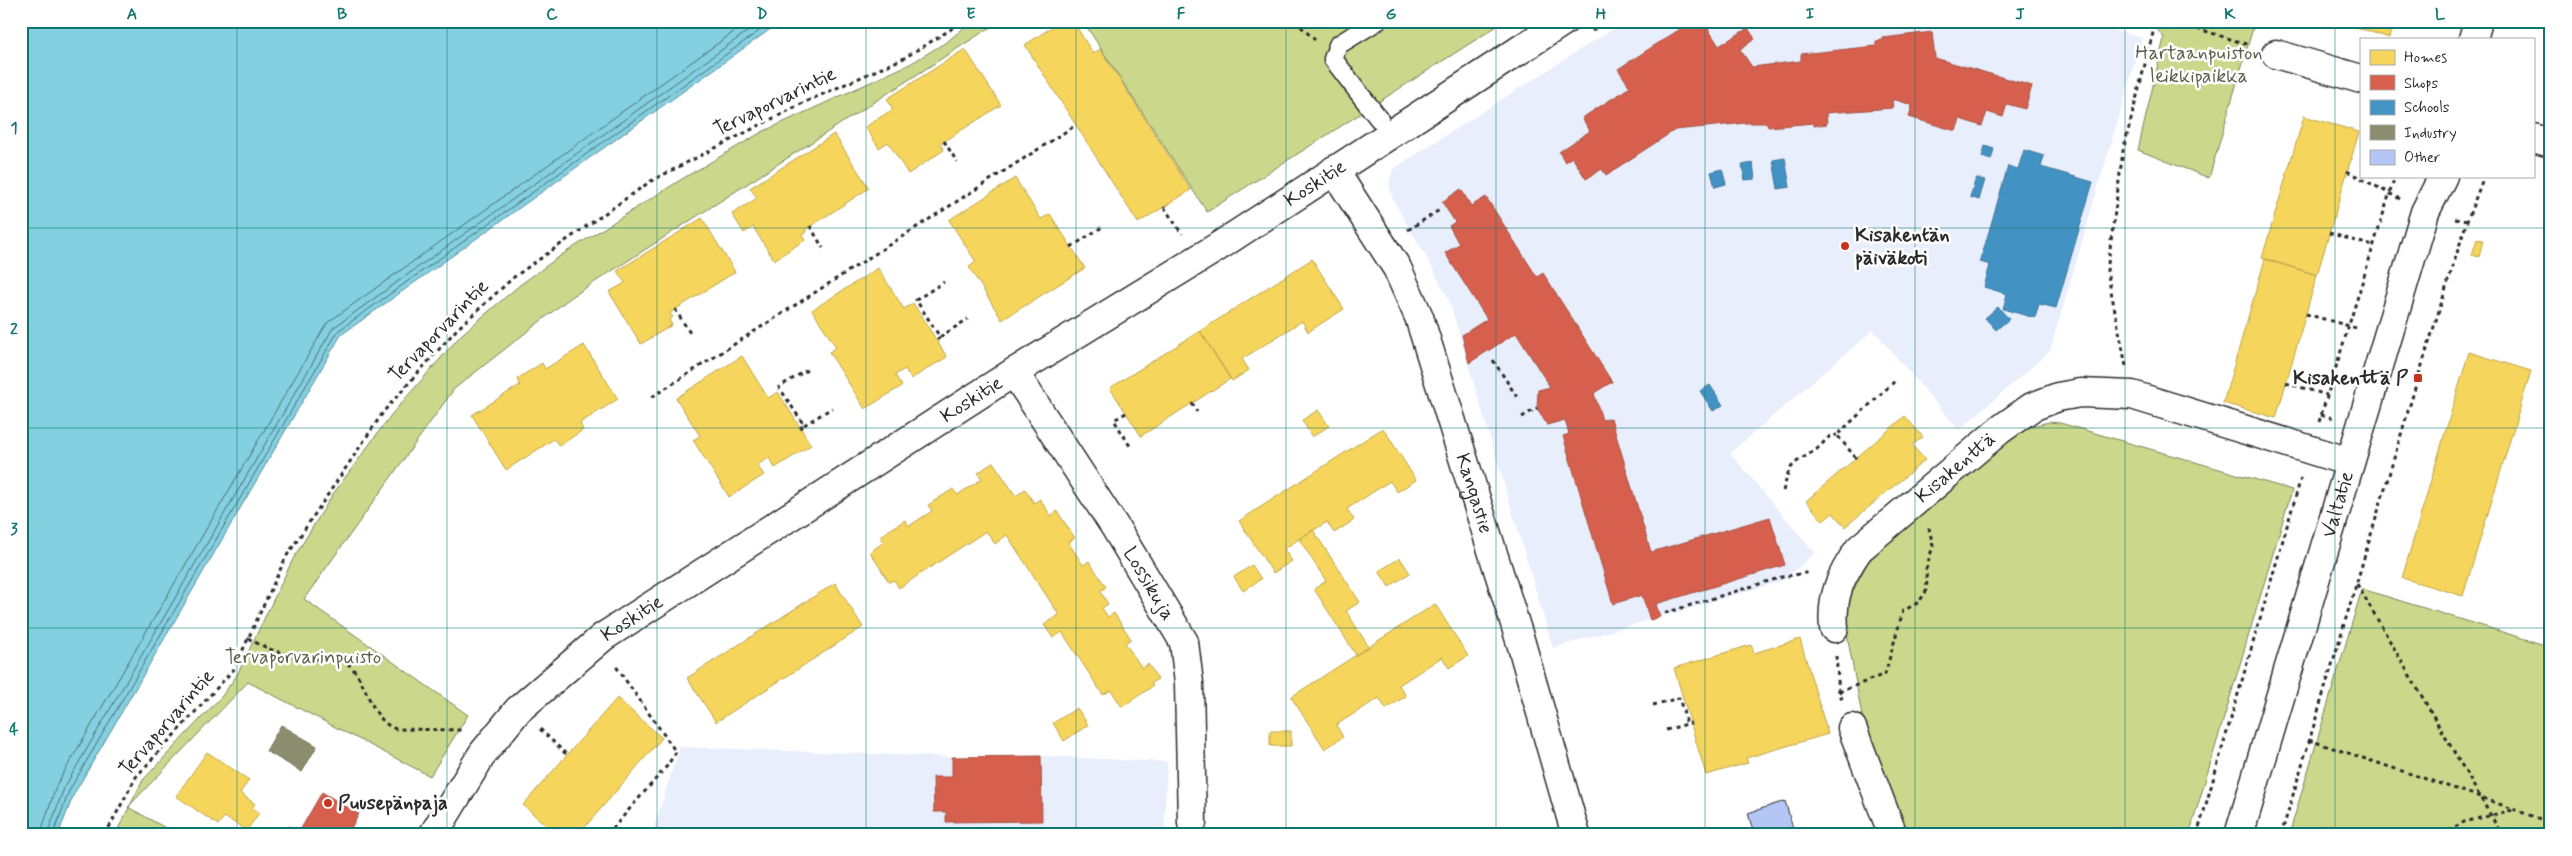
<svg xmlns="http://www.w3.org/2000/svg" width="2572" height="856" font-family="Mynerve,sans-serif">
<style>
.built{fill:#e8eefc}
.green{fill:#cbd88b;stroke:#7b825b}
.water{fill:#83d0e1;stroke:#608e98}
.homes{fill:#f6d55c;stroke:#b9a24d}
.shops{fill:#d6604d;stroke:#a35043}
.schools{fill:#4393c3;stroke:#3c7495}
.industry{fill:#8c8c6e;stroke:#6f6f5a}
.lines{fill:none;stroke-linecap:round;stroke-linejoin:round}
.shore{stroke:#4e6d74;stroke-width:1}
.building{fill:#b3c6f5;stroke:#2b2b2b}
.lane-casing{stroke:#2b2b2b;stroke-width:21}
.street-casing{stroke:#2b2b2b;stroke-width:31}
.secondary-casing{stroke:#2b2b2b;stroke-width:31}
.path{stroke:#2b2b2b;stroke-width:3;stroke-dasharray:4 4;stroke-linecap:butt}
.lane{stroke:#fff;stroke-width:18}
.street{stroke:#fff;stroke-width:28}
.secondary{stroke:#fff;stroke-width:28}
.grid{fill:none;stroke:#0f766e;stroke-width:1;stroke-opacity:0.55}
.poi-dot{fill:#c8321e;stroke:#fff;stroke-width:2}
.labels{text-anchor:middle;dominant-baseline:central;stroke-width:5;stroke-linejoin:round;paint-order:stroke}
.park-label{font-size:20px;fill:#5b5f48;stroke:#fff}
.street-label{font-size:20px;fill:#2b2b2b;stroke:#fff}
.poi-label{font-size:20px;font-weight:bold;fill:#2b2b2b;stroke:#fff;text-anchor:start}
.neatline{fill:none;stroke:#0f766e;stroke-width:2}
.grid-label{font-size:16px;text-anchor:middle;font-weight:bold;fill:#0f766e}
</style>
<rect width="100%" height="100%" fill="#fff"/>
<filter id="ink" filterUnits="userSpaceOnUse"><feTurbulence type="fractalNoise" baseFrequency=".02" numOctaves="2"/><feDisplacementMap in="SourceGraphic" scale="10" xChannelSelector="R" yChannelSelector="G"/><feConvolveMatrix kernelMatrix="1 2 1 2 8 2 1 2 1" color-interpolation-filters="sRGB"/></filter>
<g filter="url(#ink)">
<!-- built -->
<path class="built" d="M1625,21H2084L2142,38L2050,351L1959,430L1873,330L1730,453L1815,553L1782,581L1553,648L1449,300L1431,265L1393,200L1389,185L1393,169Z
M680,747L952,757L1041,756L1167,762L1164,835H651Z"/>
<!-- green -->
<path class="green" d="M972,21H1000L570,298L454,389L304,599L468,715L430,776L248,682L128,807L178,835H115L143,780L222,696L237,675L293,559L333,494L391,415L461,335L521,284L563,254L682,179L762,132L910,64L948,41Z
M1083,21H1505L1207,212Z
M2151,21H2255L2209,178L2138,150L2164,38Z
M2049,422L2060,423L2292,490L2189,835H1909L1862,716L1848,640L1847,619L1849,598L1868,562L1889,542L2003,444L2032,426Z
M2362,589L2551,647V835H2289Z"/>
<!-- water -->
<path class="water" d="M21,21H782L341,335L74,794L58,835H21Z"/>
<!-- homes -->
<path class="homes" d="M1061,21H1073L1093,54L1100,49L1191,190L1138,223L1025,45Z
M2338,21H2394L2389,38Z
M965,49L1001,105L940,144L944,150L908,174L888,142L879,148L865,127L893,109L887,99Z
M2304,116L2359,132L2317,275L2262,258Z
M834,134L869,188L805,230L806,233L802,235L805,240L774,260L753,227L744,233L732,214L757,198L750,188Z
M1015,178L1041,219L1050,214L1085,268L1002,320L969,267L976,262L949,220Z
M702,218L735,272L670,313L673,317L669,320L672,325L641,344L609,292L625,283L617,271Z
M2477,239L2483,240L2479,257L2472,255Z
M1312,259L1344,309L1308,332L1302,321L1242,359L1249,370L1232,381L1200,331Z
M2265,259L2317,275L2276,418L2223,403Z
M878,268L904,309L913,303L947,357L911,379L905,369L895,375L902,386L865,409L829,352L836,347L812,310Z
M1200,331L1230,379L1141,436L1110,388Z
M584,345L618,399L580,423L583,430L559,446L554,439L506,470L472,415L520,385L517,379L542,363L545,369Z
M2469,352L2531,371L2463,596L2402,578Z
M742,356L768,398L778,392L811,445L775,468L769,458L757,465L764,475L729,497L693,440L700,436L676,398Z
M1318,410L1329,426L1312,437L1302,420Z
M1905,416L1923,437L1912,445L1925,460L1845,527L1833,513L1823,521L1806,501Z
M1383,428L1416,480L1397,492L1390,481L1347,509L1354,520L1334,533L1327,522L1299,539L1284,549L1292,561L1273,573L1239,521Z
M993,462L1016,496L1025,489L1034,503L1040,499L1051,516L1057,511L1075,538L1068,542L1083,565L1089,561L1106,587L1100,591L1108,604L1102,608L1108,617L1114,613L1131,639L1125,643L1142,668L1148,664L1158,679L1151,683L1153,686L1122,707L1111,690L1103,695L1062,632L1053,638L1044,625L1059,615L1007,535L995,544L986,531L899,588L894,580L889,582L870,552L884,542L880,536L905,520L909,526L932,511L928,505L953,489L957,495L982,479L978,473Z
M1313,530L1360,602L1346,611L1369,647L1356,655L1314,589L1326,581L1299,539Z
M1400,558L1410,573L1389,587L1379,571Z
M1252,565L1261,579L1243,591L1234,577Z
M835,583L863,627L716,722L687,678Z
M1435,604L1468,656L1449,668L1442,657L1399,685L1406,696L1386,709L1379,698L1336,725L1343,737L1325,749L1291,697Z
M1800,639L1828,734L1746,758L1748,763L1706,775L1674,668L1751,645L1754,653Z
M617,698L662,738L578,835H557L523,805Z
M1077,708L1088,725L1064,741L1053,723Z
M1270,731H1291V746H1270Z
M207,752L249,780L240,793L255,804L252,808L259,813L247,830L224,817L218,825L176,796Z"/>
<!-- shops -->
<path class="shops" d="M1699,21H1703L1719,46L1748,28L1755,39L1740,49L1752,67L1801,61V54L1876,46V41L1883,40V38L1932,32L1935,58L2032,86L2025,109L2007,104L2003,117L1987,112L1982,126L1960,119L1956,131L1909,117L1912,105L1896,100H1892L1893,108L1826,113L1827,124L1814,126V123L1768,127L1767,123H1746L1675,130L1606,175L1602,169L1586,179L1572,157L1565,162L1559,152L1590,131L1582,118L1630,87L1618,69L1688,24L1690,27Z
M1461,189L1471,206L1486,197L1537,277L1543,273L1612,382L1594,393L1602,420L1611,418L1651,552L1770,517L1785,565L1656,604L1660,617L1650,620L1642,595L1613,604L1563,436L1569,434L1565,420L1547,425L1537,408L1538,390L1550,387L1516,333L1469,363L1462,335L1487,319L1445,253L1459,244L1449,226L1455,222L1442,202Z
M1041,756L1042,821L946,822V812H934L933,777H952V757Z
M322,792L359,814L347,835H284L289,826L299,832Z"/>
<!-- schools -->
<path class="schools" d="M1985,146L1994,149L1991,160L1982,157Z
M2024,150L2044,156L2041,167L2093,182L2056,308L2039,304L2035,318L2003,309L2007,294L1984,287L1990,265L1980,262L2008,166L2018,169Z
M1785,158L1790,187L1778,189L1773,160Z
M1753,163L1755,179L1745,180L1742,165Z
M1722,169L1726,184L1715,187L1711,172Z
M1976,178L1985,180L1979,200L1970,197Z
M1998,307L2009,319L1996,330L1985,318Z
M1710,385L1723,405L1713,411L1700,391Z"/>
<!-- industry -->
<path class="industry" d="M2551,25V45L2545,44Z
M281,725L317,746L302,772L266,751Z"/>
<g class="lines">
<!-- shore -->
<path class="shore" d="M40,835L57,784L327,323L749,21
M47,835L64,788L333,328L762,21
M53,835L69,791L338,331L773,21"/>
</g>
<!-- building -->
<path class="building" d="M1785,801L1795,835H1754L1748,813Z"/>
<g class="lines">
<!-- lane casing -->
<g class="lane-casing">
<path id="lane" d="M1377,21L1338,45L1333,59L1379,119"/>
</g>
<!-- street casing -->
<g class="street-casing">
<g id="street">
<path d="M2473,39L2478,21"/>
<path d="M2276,54L2361,79"/>
<path d="M2533,138L2551,143"/>
<path id="s1" d="M1334,170L1397,268L1419,317L1521,643L1576,835"/>
<path id="s2" d="M1014,372L1115,527L1184,642L1189,683L1192,823"/>
<path id="s3" d="M1834,628C1831,596 1841,575 1859,549L2001,429L2032,407L2058,397L2080,393L2132,395L2350,462"/>
<path d="M1852,728L1893,835"/>
<path id="s4" d="M433,835L483,753L518,710L603,637L1008,376L1216,248L1564,21"/>
</g>
</g>
<!-- secondary casing -->
<g class="secondary-casing">
<g id="secondary">
<path id="s5" d="M2239,835L2425,212L2443,176"/>
</g>
</g>
<!-- path -->
<path class="path" d="M1295,21L1315,40
M2174,21L2249,45
M1592,31L1607,21
M944,141L957,162
M2347,171L2400,199
M1164,207L1182,234
M2455,219L2467,221
M810,226L823,248
M1408,230L1441,209
M2329,233L2373,246
M1071,247L1102,227
M675,309L690,333
M2306,314L2360,329
M940,337L968,319
M937,340L940,337L916,300L944,282
M1493,360L1517,397
M2126,366L2107,271L2123,151L2156,21
M2286,383L2327,395
M652,397L1076,125
M1192,403L1197,412
M1126,413L1114,420L1130,446
M2321,415L2333,418
M1522,417L1537,408
M2319,422L2395,176
M804,425L832,408
M800,428L804,425L779,387L807,370
M1856,458L1837,435L1895,381
M1783,491L1789,470L1795,463L1817,449L1830,436L1837,435
M2357,584L2502,835
M1665,613L1782,577L1811,572
M248,638C281,658 306,658 344,661C369,677 367,719 396,729L464,730
M1836,656L1839,692L1843,701
M1839,692L1885,674L1903,611L1919,602L1927,590L1926,569L1933,546L1929,528
M1653,705L1679,698L1687,724L1691,723
M540,729L567,755
M1666,730L1687,724
M2309,740L2480,797L2551,823
M105,835L136,777L234,669L286,557L384,411L457,329L514,277L651,181L805,102L904,58L950,30L959,21
M607,835L667,766L676,752L615,665
M2197,835L2301,478
M2281,835L2418,378L2467,221L2484,176
M2441,835L2464,822L2513,810"/>
<!-- lane -->
<use href="#lane" class="lane"/>
<!-- street -->
<use href="#street" class="street"/>
<!-- secondary -->
<use href="#secondary" class="secondary"/>
</g>
</g>
<!-- grid -->
<path class="grid" d="M237,21V835M447,21V835M657,21V835M866,21V835M1076,21V835M1286,21V835M1496,21V835M1705,21V835M1915,21V835M2125,21V835M2335,21V835M21,228H2551M21,428H2551M21,628H2551"/>
<!-- markers -->
<g class="poi-dot">
<circle cx="1845" cy="246" r="5"/>
<rect x="2413" y="373" width="10" height="10" rx="2.5"/>
<circle cx="328" cy="803" r="5"/>
</g>
<g class="labels">
<!-- park labels -->
<g class="park-label">
<text x="2199" y="53">Hartaanpuiston<tspan x="2199" dy="23">leikkipaikka</tspan></text>
<text x="303" y="657">Tervaporvarinpuisto</text>
</g>
<!-- street labels -->
<g class="street-label">
<text transform="translate(775 102) rotate(-26)">Tervaporvarintie</text>
<text stroke="none"><textPath href="#s4" startOffset="1108">Koskitie</textPath></text>
<text transform="translate(439 331) rotate(-46)">Tervaporvarintie</text>
<text stroke="none"><textPath href="#s4" startOffset="702">Koskitie</textPath></text>
<text stroke="none"><textPath href="#s3" startOffset="211">Kisakenttä</textPath></text>
<text stroke="none"><textPath href="#s1" startOffset="355">Kangastie</textPath></text>
<text stroke="none"><textPath href="#s5" startOffset="345">Valtatie</textPath></text>
<text stroke="none"><textPath href="#s2" startOffset="251">Lossikuja</textPath></text>
<text stroke="none"><textPath href="#s4" startOffset="298">Koskitie</textPath></text>
<text transform="translate(167 723) rotate(-49)">Tervaporvarintie</text>
</g>
<!-- poi labels -->
<g class="poi-label">
<text x="1855" y="235">Kisakentän<tspan x="1855" dy="23">päiväkoti</tspan></text>
<text x="2408" y="378" text-anchor="end">Kisakenttä P</text>
<text x="338" y="803">Puusepänpaja</text>
</g>
</g>
<!-- margin -->
<rect width="2572" height="856" fill="none" stroke="#fff" stroke-width="55"/>
<!-- legend -->
<rect x="2360" y="38" width="175" height="140" fill="#ffffff" stroke="#aaaaaa"/>
<rect x="2370" y="50" width="25" height="15" fill="#f6d55c" stroke="#aaaaaa"/>
<text x="2404" y="62" font-size="15" fill="#2b2b2b">Homes</text>
<rect x="2370" y="75" width="25" height="15" fill="#d6604d" stroke="#aaaaaa"/>
<text x="2404" y="88" font-size="15" fill="#2b2b2b">Shops</text>
<rect x="2370" y="100" width="25" height="15" fill="#4393c3" stroke="#aaaaaa"/>
<text x="2404" y="112" font-size="15" fill="#2b2b2b">Schools</text>
<rect x="2370" y="125" width="25" height="15" fill="#8c8c6e" stroke="#aaaaaa"/>
<text x="2404" y="138" font-size="15" fill="#2b2b2b">Industry</text>
<rect x="2370" y="150" width="25" height="15" fill="#b3c6f5" stroke="#aaaaaa"/>
<text x="2404" y="162" font-size="15" fill="#2b2b2b">Other</text>
<rect x="28" y="28" width="2516" height="800" class="neatline"/>
<g class="grid-label">
<text x="132" y="19">A</text>
<text x="342" y="19">B</text>
<text x="552" y="19">C</text>
<text x="762" y="19">D</text>
<text x="971" y="19">E</text>
<text x="1181" y="19">F</text>
<text x="1391" y="19">G</text>
<text x="1601" y="19">H</text>
<text x="1810" y="19">I</text>
<text x="2020" y="19">J</text>
<text x="2230" y="19">K</text>
<text x="2440" y="19">L</text>
<text x="14" y="133">1</text>
<text x="14" y="334">2</text>
<text x="14" y="534">3</text>
<text x="14" y="734">4</text>
</g>
</svg>
